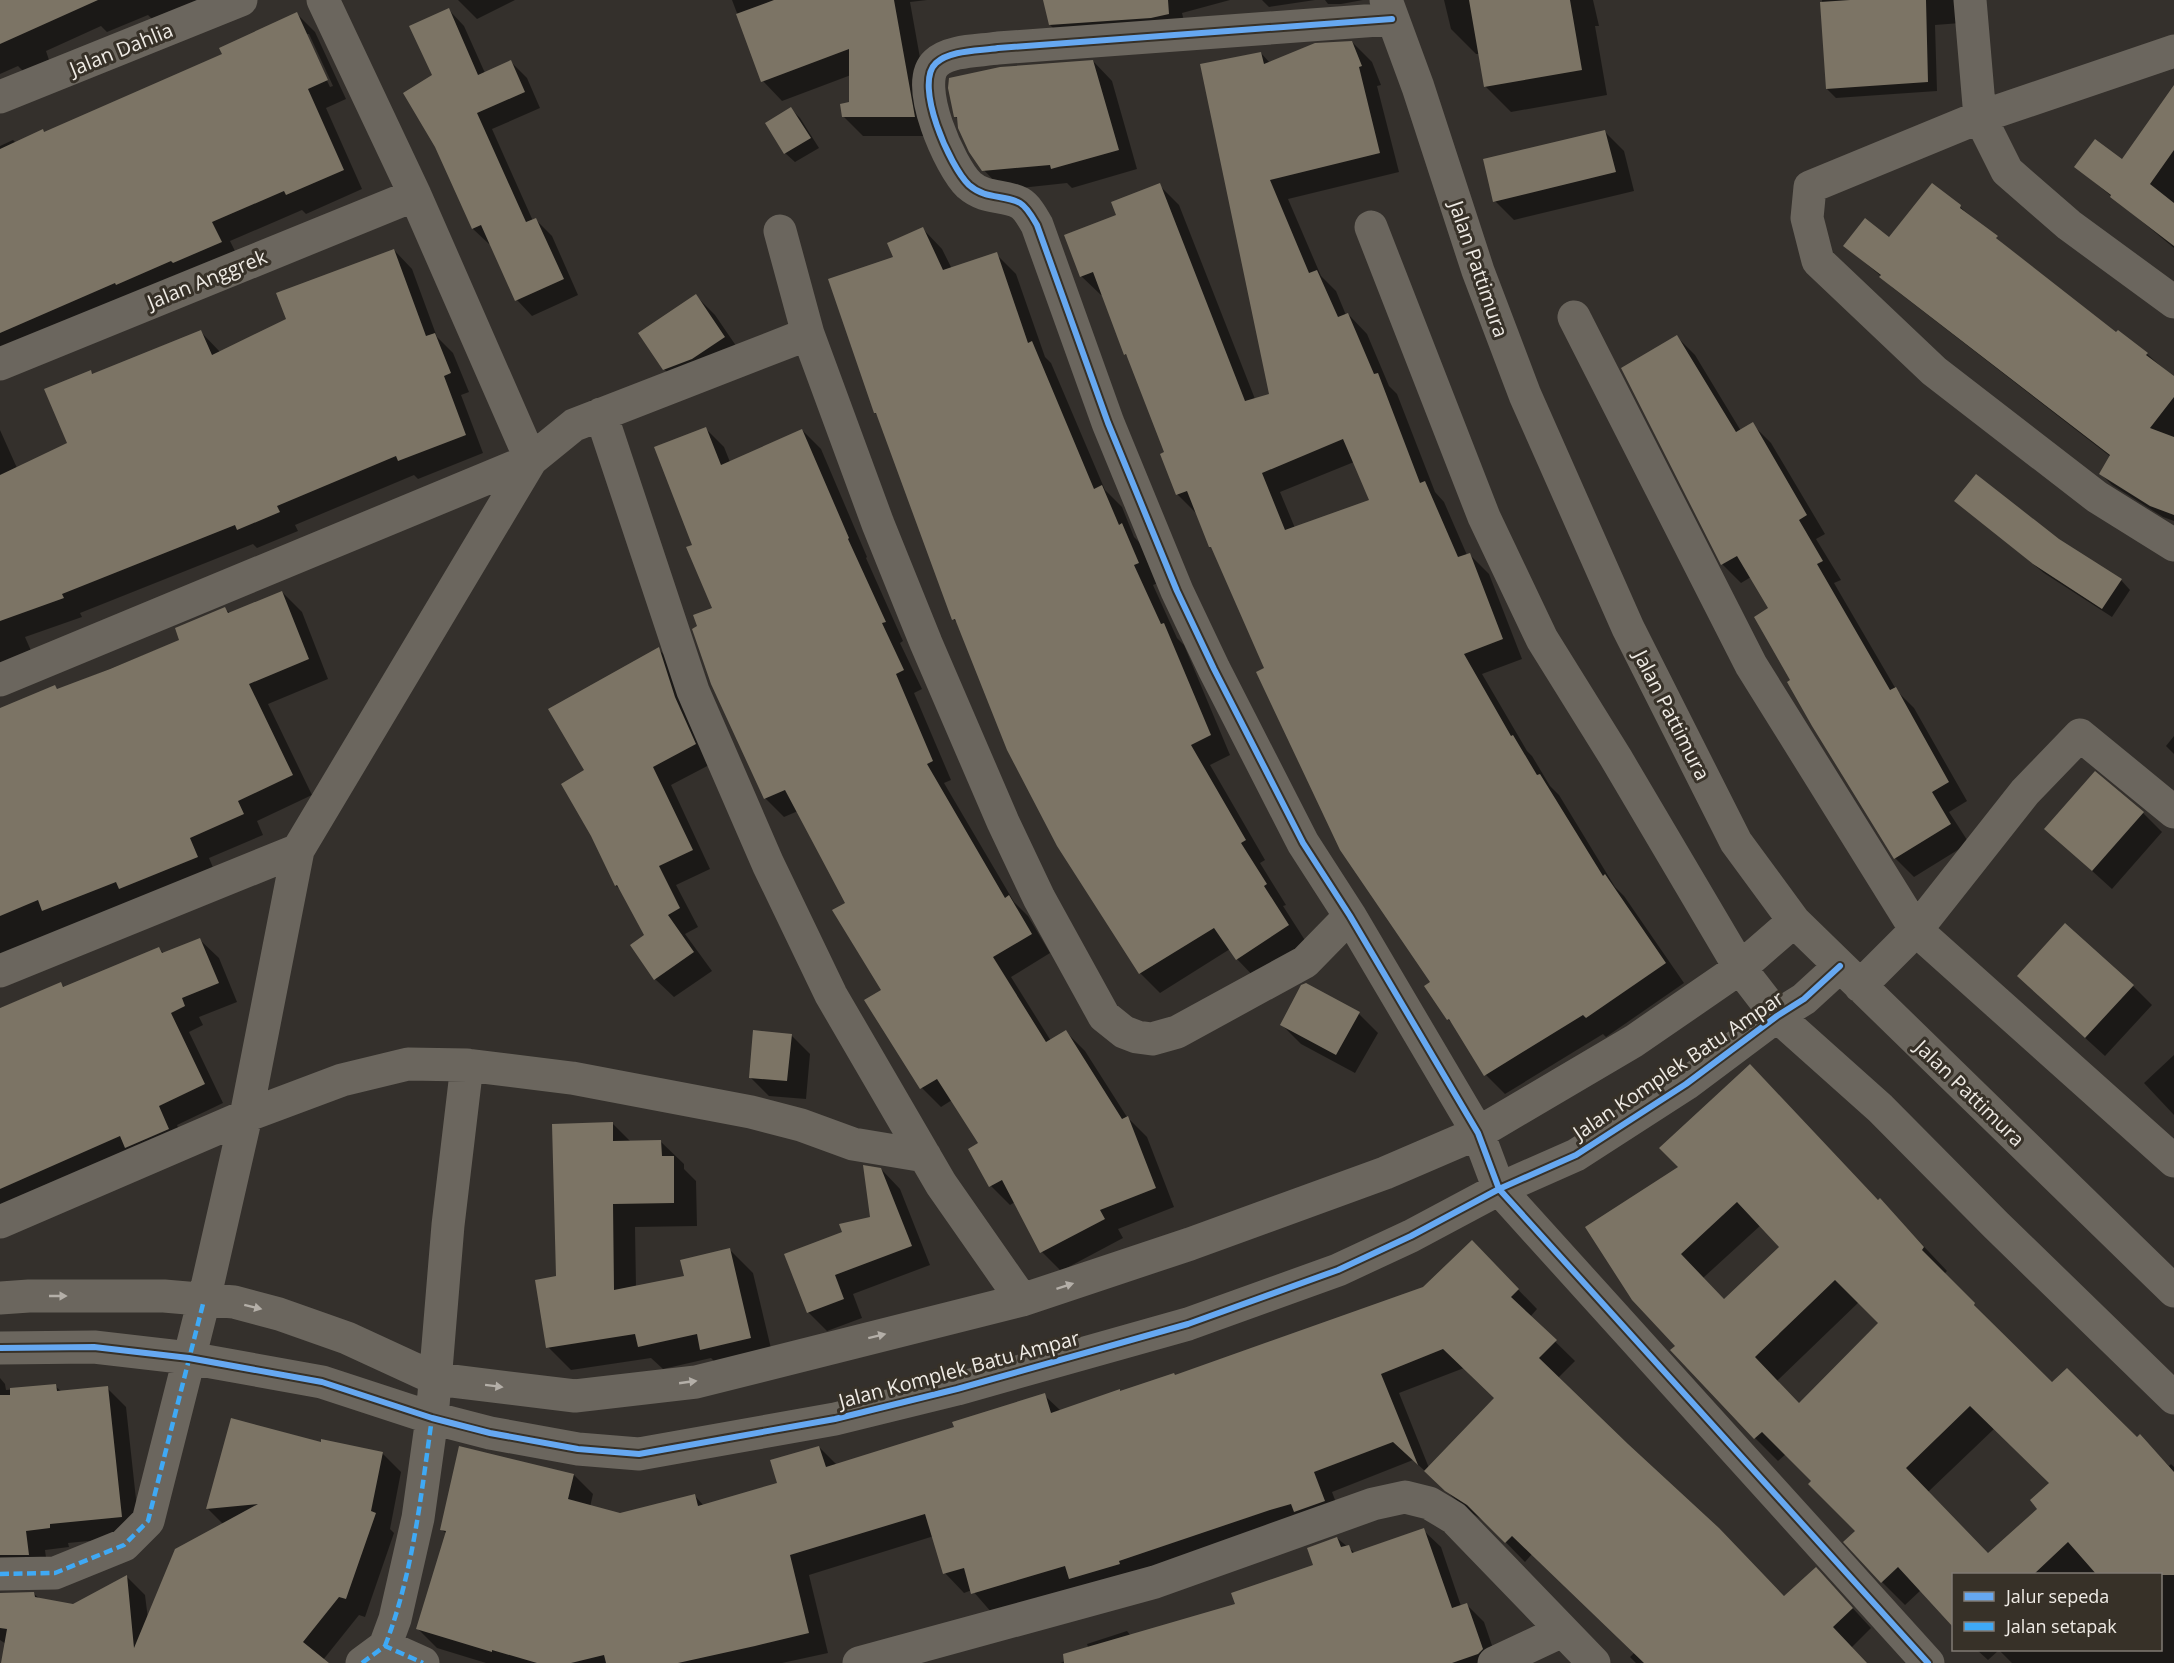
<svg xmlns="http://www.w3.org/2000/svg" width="2174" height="1663" font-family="'Open Sans',sans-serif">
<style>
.shadow{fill:#0007;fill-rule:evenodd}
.building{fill:#7c7465;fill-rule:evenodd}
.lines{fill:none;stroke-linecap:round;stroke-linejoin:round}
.minor{stroke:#6b665e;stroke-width:33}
.quiet{stroke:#3fa9f5;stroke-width:4.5;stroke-dasharray:9 4.5;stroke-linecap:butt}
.cycleway-casing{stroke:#373128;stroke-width:10}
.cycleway{stroke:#66a8f1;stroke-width:6}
.oneway{fill:#b4afa8}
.labels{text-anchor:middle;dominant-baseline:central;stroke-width:6;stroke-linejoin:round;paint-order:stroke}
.street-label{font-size:20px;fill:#efebe5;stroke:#373128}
</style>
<rect width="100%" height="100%" fill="#34302c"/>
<!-- shadow -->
<path class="shadow" d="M0,0H200L167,34L148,15L107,32L101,26L46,51L49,60L23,71L18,66L0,74Z
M458,0H515L477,19Z
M732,0H927L910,2L934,136H863L843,116L851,103V75L782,101L763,81Z
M1045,0H1230L1182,13L1187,33L1069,44L1050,25Z
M1262,0H1315L1269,7Z
M1325,0H1363L1341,4H1328Z
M1444,0H1593L1599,26H1595L1607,95L1511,112L1485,86L1480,54H1476L1451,29Z
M1822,0H1963L1961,23L1935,25L1937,91L1836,98L1827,89Z
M449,10L464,26L485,73L511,62L527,78L540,108L492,129L533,221L536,220L552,236L578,295L532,316L517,300L491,243L489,244L473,229L434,76Z
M296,13L315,32L346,99L326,108L362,189L306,214L302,210L230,241L240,261L0,360V146L13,140L16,143L45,133L224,54ZM305,34H309L333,86L330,87Z
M1352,42L1372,62L1381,85L1377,86L1399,172L1288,199L1321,276L1336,291L1346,315L1348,314L1367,334L1389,386L1397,394L1435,492L1444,502L1467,555L1469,554L1489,574L1522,659L1482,674L1527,751L1532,756L1550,786L1559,795L1615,887L1624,896L1684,983L1606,1037L1603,1034L1505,1094L1486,1075L1456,1027L1448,1019L1432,982L1266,669L1197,514L1177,494L1166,453L1130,359L1125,354L1103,295H1101L1081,276L1118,216L1159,185L1179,205L1255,399L1271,395L1261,53L1270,63ZM1354,462L1371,501L1295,528L1280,492Z
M1093,61L1112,81L1137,169L1072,188L1067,183L1003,190L978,164L959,120L955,116Z
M791,109L800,118L819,148L795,162L785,153L767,124Z
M2174,116V248L2076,167L2122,161Z
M1605,132L1624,151L1634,191L1514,220L1495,201Z
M1960,207L2008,248L2116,334L2147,354L2174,378V521L2163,517L2112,485L2101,474L2111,457L1893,288L1882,277L1845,246L1889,239Z
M923,229L942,249L952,269L996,254L1016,274L1045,357L1051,363L1105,490L1122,507L1134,537L1142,545L1158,583L1153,585L1177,638L1184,645L1230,755L1210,765L1265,860L1260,863L1286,905L1283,906L1308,945L1256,979L1237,959L1230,949L1160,993L1140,973L1058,845L960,625L953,619L880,417L875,413L895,258Z
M394,250L412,269L437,337L453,353L469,392L461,395L483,453L418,479L414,475L295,525L298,531L257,548L253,544L80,613L82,617L25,637L32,653L0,667V430L17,468L69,444L90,372L94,375L201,332L221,353L288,320Z
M696,296L715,315L743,356L683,388L664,369Z
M1677,337L1695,355L1741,431L1752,424L1771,443L1825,534L1816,539L1841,580L1834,583L1897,691L1914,708L1967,801L1949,812L1969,843L1914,877L1895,858L1792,680L1770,609L1751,577L1741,583L1723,565L1623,369Z
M705,428L724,447L730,462L802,430L821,449L867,557L866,558L903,641L900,643L922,689L914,693L951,780L944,783L1014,902L1028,916L1050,953L1011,977L1051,1041L1066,1032L1085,1051L1127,1117L1147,1137L1174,1207L1118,1229L1123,1238L1061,1271L1042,1252L1015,1202L1010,1205L991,1186L980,1144L952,1100L941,1107L922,1088L847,903L798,811L784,817L765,798L712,684L714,609L694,546Z
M1956,501L2058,540L2121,580L2130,590L2112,617L2044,573Z
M282,592L302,612L328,679L268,704L312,795L257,821L263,835L209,858L217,877L0,959V719L55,686L58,690L181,640L225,609L230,613Z
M658,649L677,667L713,763L671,785L710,869L676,885L698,927L685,934L712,971L674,997L655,979L646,936L623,892L616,886L593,835L586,771Z
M2174,736V754L2166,746Z
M2095,773L2143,813L2162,832L2112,889L2046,829Z
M200,940L219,958L237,1002L199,1017L203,1025L189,1032L223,1103L177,1125L187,1148L0,1224V1008L61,984L65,988L159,948L164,954Z
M2133,986L2152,1005L2105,1056L2038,995Z
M1359,1014L1378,1033L1355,1073L1301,1044L1282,1025Z
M791,1035L810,1054L806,1099L769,1096L750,1077Z
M2174,1055V1115L2144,1083Z
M612,1123L631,1142L660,1141L684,1164V1169L696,1181L697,1226L635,1227L636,1287L686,1277L730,1250L753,1273L774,1361L725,1372L711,1358L663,1369L651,1358L571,1370L548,1347L557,1278Z
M1680,1168L1880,1200L1947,1271L1944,1274L2052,1384L2136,1439L2140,1436L2169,1466L2171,1464L2174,1467V1663H2012L1999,1650L1988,1660L1977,1650H2160V1574H1954V1625L1921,1590L1905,1605L1882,1582L1857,1531L1813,1481L1786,1454L1778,1461L1755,1438L1677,1346ZM1761,1225L1781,1247L1725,1301L1703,1278ZM1859,1302L1880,1323L1799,1404L1777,1381ZM1994,1429L2051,1483L2040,1509L1988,1555L1928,1492Z
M881,1169L900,1189L930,1265L853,1294L862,1318L827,1331L808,1312L844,1233L871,1218Z
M1472,1242L1537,1309L1530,1317L1575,1361L1558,1378L1785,1597L1835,1589L1871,1628L1851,1648L1865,1663H1636L1630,1657L1635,1652L1532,1554L1525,1562L1487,1523L1467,1510L1413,1460L1332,1492L1343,1521L992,1613L972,1590L964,1593L945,1573L934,1536L809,1575L828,1653L782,1663H486L437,1648L418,1629L447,1534L442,1530L574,1475L593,1494L590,1507L620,1515L695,1496L704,1506L779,1484L819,1447L837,1465L955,1428L1044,1395L1061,1411L1175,1377L1423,1288ZM1464,1368L1496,1398L1429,1468L1399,1393Z
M0,1378L5,1384L6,1390L55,1386L62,1392L107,1388L126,1407L140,1536L68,1543L69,1547L45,1550L48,1573L0,1566Z
M232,1420L322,1444L382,1453L401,1472L390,1529L394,1533L365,1617L359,1615L323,1660L326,1663H2L6,1644L0,1640V1594H34L40,1599L73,1606L127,1577L145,1595L148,1619L224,1525L208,1509Z
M1423,1530L1441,1547L1461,1606L1467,1605L1484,1622L1498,1663H1060L1090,1652L1087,1644L1127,1631L1131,1636L1237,1605L1315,1566L1337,1538L1355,1553Z"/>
<!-- building -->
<path class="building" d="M0,0H98L0,44Z
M774,0H894L915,117H842L840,104L849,102V49L761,82L736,14Z
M1043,0H1168L1169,14L1151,18L1049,25Z
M1469,0H1570L1582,70L1484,87Z
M1850,0H1926L1928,82L1826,89L1820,2Z
M449,8L478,75L511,60L525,92L477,113L526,222L536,218L564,279L515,301L481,225L472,229L435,147L403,93L432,75L409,26Z
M297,12L328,80L308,89L344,170L286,195L284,191L212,222L222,242L173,263L171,261L116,285L115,283L0,333V149L43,129L44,132L222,54L219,48Z
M1352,41L1362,66L1359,67L1380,153L1270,180L1309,273L1317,270L1338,317L1348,313L1374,374L1378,373L1420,483L1425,481L1458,557L1470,553L1503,639L1464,654L1511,736L1513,735L1537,775L1540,774L1603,876L1605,874L1666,963L1586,1018L1583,1015L1484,1076L1449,1019L1447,1020L1424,986L1430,982L1340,850L1256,672L1264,668L1211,547H1209L1187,491L1176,495L1160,454L1164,452L1126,354L1124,355L1093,272L1080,277L1064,235L1116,215L1111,202L1160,183L1245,401L1269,394L1200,64L1261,52L1264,64L1315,43ZM1343,439L1369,500L1285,530L1262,473Z
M1093,60L1119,150L1051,169L1050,165L982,171L969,152L958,128L957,117H954L948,88L949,78L1000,67Z
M2174,85V150L2150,184L2174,203V246L2110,197L2111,195L2074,167L2095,139L2122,159Z
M791,107L811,138L784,154L765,123Z
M1605,130L1616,172L1493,202L1483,159Z
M1932,183L1961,205L1960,208L1998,236L1996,238L2116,332L2118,330L2148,353L2146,355L2174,376V397L2150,428L2174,437V515L2150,506L2099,474L2110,455L1879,277L1881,275L1843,246L1865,218L1889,237Z
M923,227L943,270L997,252L1028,343L1032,341L1094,489L1102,485L1119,525L1122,523L1139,563L1134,565L1161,624L1164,623L1211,735L1191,745L1246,840L1241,843L1267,884L1264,886L1289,925L1236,960L1214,928L1139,974L1057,846L1007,750L955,619L952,620L876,413H874L828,279L893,257L887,243Z
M394,249L426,336L435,333L451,373L444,376L466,435L398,461L396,456L277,506L280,512L237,530L235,525L62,594L64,598L0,621V475L67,443L44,389L91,370L92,374L201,330L212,355L286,319L276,293Z
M696,294L725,337L692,359L663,370L638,333Z
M1677,335L1736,432L1753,422L1807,515L1799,520L1823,561L1817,564L1890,690L1896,687L1949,782L1932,792L1951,824L1894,859L1812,726L1787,682L1790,680L1754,617L1768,608L1737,556L1721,565L1621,368Z
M706,427L721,465L802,429L849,538L848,539L886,622L882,623L904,670L896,674L933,761L927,764L1005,898L1009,895L1032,934L993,957L1046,1042L1066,1030L1122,1119L1128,1116L1156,1188L1100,1210L1105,1219L1040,1253L1002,1180L989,1187L968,1149L978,1143L937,1079L920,1089L864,1000L881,990L832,910L845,903L785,790L764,799L711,684L692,629L697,626L693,615L712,608L686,547L692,545L654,447Z
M1976,474L2059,539L2122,579L2102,609L2033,564L1954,501Z
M282,591L309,659L249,684L293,775L238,801L244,814L190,838L198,857L119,889L116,882L42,911L38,900L0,916V708L55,685L57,689L110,669L179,640L175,628L225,607L228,613Z
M659,647L675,697L696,744L653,767L693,850L659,866L680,908L668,915L694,952L654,980L630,945L644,935L617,885L615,886L591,836L561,784L584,770L548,709Z
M2095,771L2144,812L2092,871L2044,829Z
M2065,923L2134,985L2085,1038L2017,976Z
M200,938L219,983L182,998L185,1006L171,1013L205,1084L159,1106L169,1129L125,1148L120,1136L0,1189V1008L61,982L63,987L159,947L162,953Z
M1306,983L1360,1012L1336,1055L1280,1025L1301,985Z
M753,1030L792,1034L787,1081L749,1078Z
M1750,1064L1878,1200L1880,1198L1924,1247L1922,1250L1975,1303L1974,1305L2052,1382L2067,1368L2137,1437L2140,1434L2174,1472V1575H2097L2068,1542L2033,1575H1953V1627L1898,1567L1881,1583L1843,1542L1855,1531L1808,1484L1811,1481L1762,1432L1754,1439L1670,1350L1675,1346L1632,1300L1585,1227L1678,1167L1659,1148ZM1737,1202L1779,1247L1724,1299L1681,1254ZM1835,1280L1878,1323L1799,1403L1755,1357ZM1970,1406L2049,1483L2030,1500L2037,1509L1988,1553L1906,1468Z
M613,1122V1141L661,1140L662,1156H674V1203L613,1204L614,1290L684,1276L680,1260L730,1248L751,1338L700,1350L697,1334L638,1347L635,1334L546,1348L535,1280L556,1276L552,1124Z
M863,1165L881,1168L912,1246L835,1275L844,1299L807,1313L784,1254L842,1232L839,1224L870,1217Z
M1472,1240L1519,1289L1511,1297L1557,1340L1539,1358L1628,1444L1719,1528L1784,1596L1816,1567L1853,1608L1833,1627L1867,1663H1644L1512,1536L1505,1543L1467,1505L1445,1491L1424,1471L1494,1398L1443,1349L1381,1374L1418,1465L1393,1442L1314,1472L1325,1501L1294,1512L1291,1504L1270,1510L1119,1561L1120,1564L1069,1579L1065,1566L971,1594L964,1568L943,1574L925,1514L790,1555L809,1633L755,1646L678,1663H606L604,1655L571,1663H537L492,1650V1652L416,1629L446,1531L440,1530L459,1446L574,1474L568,1499L620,1513L695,1494L698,1506L777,1483L770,1460L819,1446L826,1467L954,1427L952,1422L1045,1393L1051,1413L1120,1389V1391L1174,1373L1175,1375L1423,1287Z
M56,1384L57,1391L108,1386L122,1517L50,1524V1528L26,1531L29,1555H0V1395H10V1388Z
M231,1418L321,1442V1439L383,1452L371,1511L376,1513L346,1599L339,1597L303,1642L329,1663H1L7,1629L0,1628V1593L34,1592L35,1597L73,1604L127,1575L134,1648L175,1549L258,1504L206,1509Z
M1424,1528L1452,1608L1467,1603L1483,1649L1478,1654L1452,1663H1064L1063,1654L1235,1604L1231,1593L1313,1565L1307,1548L1337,1537L1341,1547L1349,1545L1352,1553Z"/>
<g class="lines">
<!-- minor -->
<path class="minor" d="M1386,0L1418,87L1478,271L1525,395L1628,628L1736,842L1794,921L2174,1291
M1970,0L1980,117L2174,51
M1392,19L998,48C979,51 950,50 936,63C913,84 950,167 969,185C986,200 1004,194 1020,203C1027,207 1033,218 1037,225L1108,423L1177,591L1214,669L1303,843L1350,916L1478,1133L1499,1189L1928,1663
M0,97L241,0
M1371,227L1484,517L1542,639L1616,758L1740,968L1777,1016L1880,1108L1996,1225L2174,1398
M780,231L808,334L878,524L926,643L1003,822L1039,898L1104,1016L1124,1032L1137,1037L1152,1039L1177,1032L1305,962L1350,916
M2174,302L2069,225L2007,171L1980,117L1810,187L1807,218L1818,261L1934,371L2097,497L2174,545
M1574,317L1751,665L1916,930L2174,1161
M0,364L415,195
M601,414L693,691L768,864L831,995L941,1184L1022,1300
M0,680L531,460L415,195L323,0
M0,971L298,850
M1860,986L1916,930L2025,792L2080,735L2174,812
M467,1065L572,1078L751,1112L801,1125L853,1144L925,1156
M0,1222L246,1116L342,1080L408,1064L467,1065L448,1225L432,1418L418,1518L395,1619L385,1646
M0,1298L29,1296H164L234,1302L279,1314L347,1338L436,1379L575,1396L696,1382L1022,1300L1190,1244L1385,1173L1478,1133L1634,1041L1740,968L1794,921
M0,1348L94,1347L189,1358L322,1382L432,1418L490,1433L578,1449L639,1454L835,1419L957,1389L1188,1324L1338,1270L1411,1236L1499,1189L1576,1155L1686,1084L1777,1016L1804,999L1840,966
M0,1574L55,1573L124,1545L148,1521L204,1300L246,1116L298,850L531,460L574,425L808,334
M362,1663L385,1646L423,1663
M859,1663L1155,1582L1373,1504L1405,1497L1429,1503L1454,1518L1594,1663
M1494,1663L1562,1631"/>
<!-- quiet -->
<path class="quiet" d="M0,1574L55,1573L124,1545L148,1521L204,1300
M385,1646C413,1574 421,1495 432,1418
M362,1663L385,1646L423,1663"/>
<!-- cycleway casing -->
<g class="cycleway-casing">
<path id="cycleway" d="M1392,19L998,48C979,51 950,50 936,63C913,84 950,167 969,185C986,200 1004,194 1020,203C1027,207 1033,218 1037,225L1108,423L1177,591L1214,669L1303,843L1350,916L1478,1133L1499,1189L1928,1663
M0,1348L94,1347L189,1358L322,1382L432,1418L490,1433L578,1449L639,1454L835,1419L957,1389L1188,1324L1338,1270L1411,1236L1499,1189L1576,1155L1686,1084L1777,1016L1804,999L1840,966"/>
</g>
<!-- cycleway -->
<use href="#cycleway" class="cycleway"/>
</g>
<!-- one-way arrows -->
<defs><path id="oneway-solid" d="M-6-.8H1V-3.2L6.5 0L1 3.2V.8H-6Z" transform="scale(1.5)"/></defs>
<g class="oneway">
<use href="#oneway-solid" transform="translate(1065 1286) rotate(-18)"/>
<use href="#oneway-solid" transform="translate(58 1296)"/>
<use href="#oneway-solid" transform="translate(253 1307) rotate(14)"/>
<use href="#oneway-solid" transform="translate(877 1336) rotate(-14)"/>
<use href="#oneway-solid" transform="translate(688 1382) rotate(-8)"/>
<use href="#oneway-solid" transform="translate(494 1386) rotate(7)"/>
</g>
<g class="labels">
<!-- street labels -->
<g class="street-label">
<text transform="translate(121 49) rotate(-22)">Jalan Dahlia</text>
<text transform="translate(1479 269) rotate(71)">Jalan Pattimura</text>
<text transform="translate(207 279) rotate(-22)">Jalan Anggrek</text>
<text transform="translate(1672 715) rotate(63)">Jalan Pattimura</text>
<text transform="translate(1678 1065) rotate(-34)">Jalan Komplek Batu Ampar</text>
<text transform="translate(1970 1093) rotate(44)">Jalan Pattimura</text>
<text transform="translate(959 1369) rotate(-15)">Jalan Komplek Batu Ampar</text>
</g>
</g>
<!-- legend -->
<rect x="1952" y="1573" width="210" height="78" fill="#373128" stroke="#817b74" stroke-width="1.5"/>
<rect x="1964" y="1592" width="30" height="9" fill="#66a8f1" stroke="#817b74" stroke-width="1.5"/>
<text x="2006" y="1603" font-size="18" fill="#efebe5">Jalur sepeda</text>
<rect x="1964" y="1622" width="30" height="9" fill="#3fa9f5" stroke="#817b74" stroke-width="1.5"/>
<text x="2006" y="1633" font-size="18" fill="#efebe5">Jalan setapak</text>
</svg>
